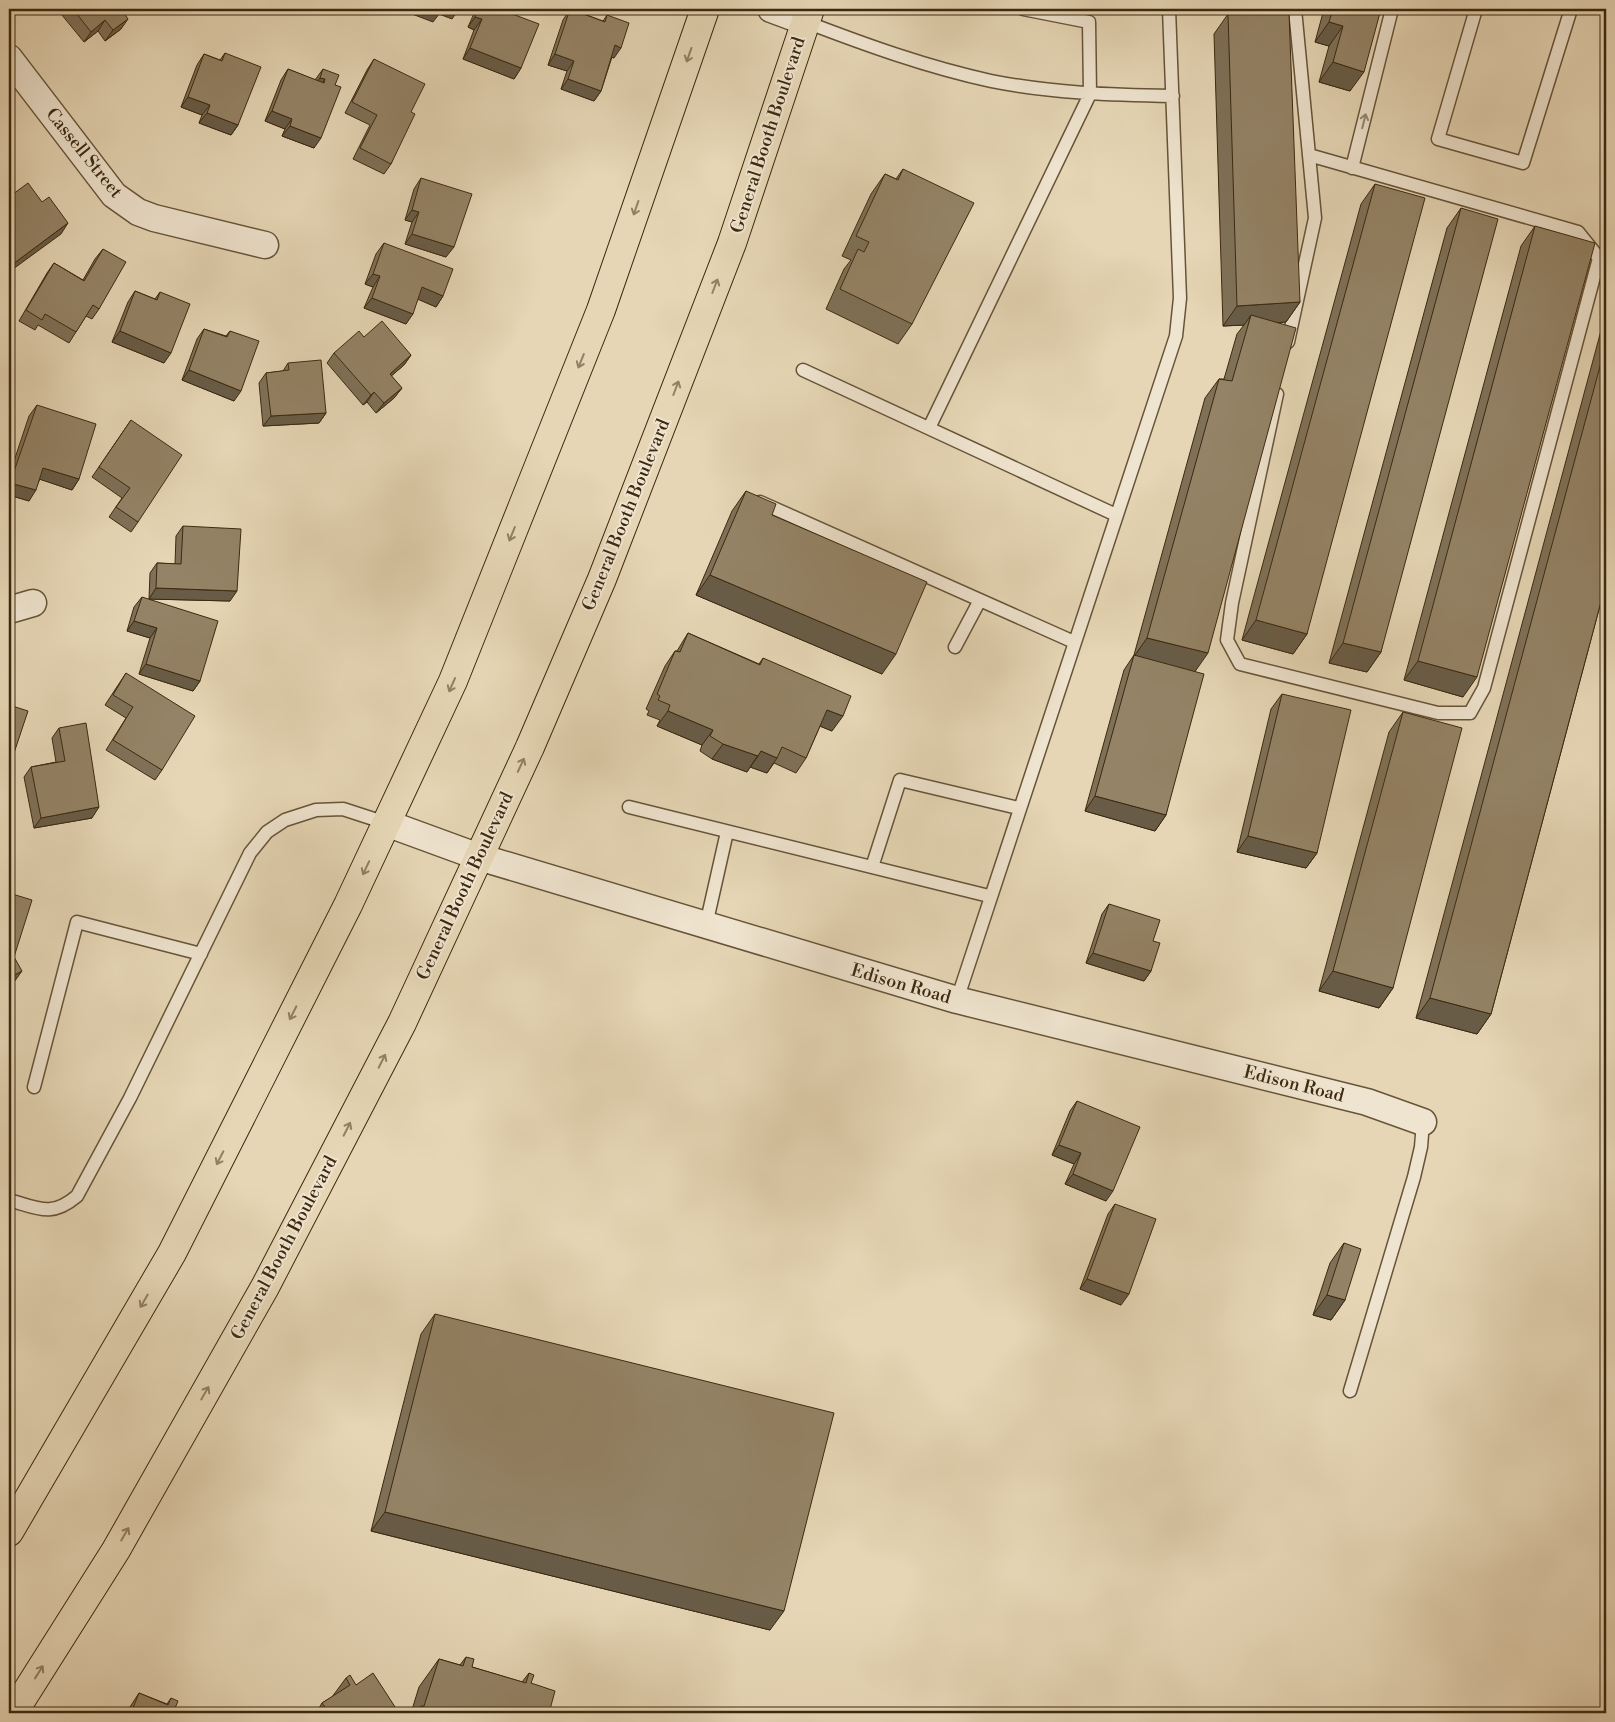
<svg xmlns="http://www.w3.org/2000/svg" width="1615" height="1722" font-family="'Libre Bodoni',serif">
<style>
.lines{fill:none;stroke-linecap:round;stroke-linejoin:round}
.lane-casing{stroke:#665439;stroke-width:15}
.street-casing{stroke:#665439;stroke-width:29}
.highway-casing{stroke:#3c2910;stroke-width:30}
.lane{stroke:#efe4cf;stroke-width:12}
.street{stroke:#efe4cf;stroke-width:26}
.highway{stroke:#e6d6b5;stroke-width:28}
.wall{fill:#7f7158;stroke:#3c2910}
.shaded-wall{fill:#685c47;stroke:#3c2910}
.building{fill:#948366;stroke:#3c2910}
.oneway{stroke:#918062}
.oneway2{stroke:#968670}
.labels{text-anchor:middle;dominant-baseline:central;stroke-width:4;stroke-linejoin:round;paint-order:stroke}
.street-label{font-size:18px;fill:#3c2910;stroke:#efe4cf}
</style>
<rect width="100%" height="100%" fill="#e6d6b5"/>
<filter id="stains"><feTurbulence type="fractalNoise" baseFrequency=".004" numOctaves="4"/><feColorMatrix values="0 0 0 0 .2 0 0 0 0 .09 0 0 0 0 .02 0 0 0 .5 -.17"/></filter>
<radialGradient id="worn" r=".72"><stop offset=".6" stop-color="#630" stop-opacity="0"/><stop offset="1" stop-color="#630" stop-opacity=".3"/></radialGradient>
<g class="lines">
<!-- lane casing -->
<g class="lane-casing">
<path id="lane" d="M1476,9L1438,139L1523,163L1571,9
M806,22C866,45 927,67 991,81C1051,93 1112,95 1173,96
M1352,168L1392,9
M1288,342L1315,218L1295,9
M803,370L1116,515
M1277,394L1232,603L1227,640L1240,664L1438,713H1470L1484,688L1599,258L1578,232L1309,155
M929,428L1090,94L1089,22L1023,9
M760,502L1074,642
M955,647L980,600
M629,807L989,896
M872,867L900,780L1018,808
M706,925L727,832
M957,1000L1176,336L1180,298L1169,9
M34,1087L77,922L201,954
M9,1200C38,1208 51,1218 77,1196L130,1098L250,853L267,832L285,820L316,810L343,809L386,823
M1350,1391L1414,1177L1421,1147L1423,1122"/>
</g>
<!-- street casing -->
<g class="street-casing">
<path id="street" d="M771,9L806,22
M9,58L114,195L138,212L154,218L265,245
M9,610L33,603
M386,823L479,857L957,1000L1367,1102L1423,1122"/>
</g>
<!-- highway casing -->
<g class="highway-casing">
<path id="highway" d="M9,1532L172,1253L348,905L453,681L601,310L705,9
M13,1713L116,1550L265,1287L402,1023L530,747L602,579L732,243L810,9"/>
</g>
<!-- lane -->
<use href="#lane" class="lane"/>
<!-- street -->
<use href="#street" class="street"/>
<!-- highway -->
<use href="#highway" class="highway"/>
</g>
<!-- wall -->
<path class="wall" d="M57,9H130L124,14L121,29L105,41L98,31L84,42Z
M476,9H508L507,12L521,68L514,79L463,59L474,30L468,27Z
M570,9L603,21L607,15L614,58L612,57L601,91L594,101L561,89L567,71L548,65L563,20Z
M1324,9H1381L1350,91L1319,82L1329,46L1315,42Z
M1228,14L1300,302L1286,322L1278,323L1195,672L1166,815L1155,831L1085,811L1124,670L1134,655L1205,398L1219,379H1224L1237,334L1244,325L1223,326L1214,34Z
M225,53L238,125L231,135L199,123L202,115L181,107L197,65L204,54L220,60Z
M374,59L411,112L391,164L384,174L353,159L370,125L345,113L367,70Z
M288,69L315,80L323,69L335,85L314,148L282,136L285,129L265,121L281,80Z
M903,169L912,324L898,344L826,309L844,269L851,260L842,256L871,194L885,174L896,179Z
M421,178L446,257L405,244L412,222L405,220L414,189Z
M1375,184L1307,634L1293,654L1242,640L1361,204Z
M1461,208L1381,652L1367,672L1329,663L1447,228Z
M1535,226L1463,697L1404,680L1521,246Z
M384,243L443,296L436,307L418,299L406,324L364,308L373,287L365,284L376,254Z
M103,249L99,309L92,319L86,316L69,343L38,325L35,330L19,321L47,273L54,263L83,280L95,259Z
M135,291L155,299L160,292L164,363L112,342L128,302Z
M1606,312V583L1491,1014L1477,1034L1416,1018Z
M204,329L226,336L230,331L234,401L182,380L197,339Z
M364,337L411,355L404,365L391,376L402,388L394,398L376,413L367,402L363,405L327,363L334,353Z
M288,363L326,413L319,423L263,426L259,383L266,373L283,371Z
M37,405L79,479L72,490L40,479L29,501L9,495V476L29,416Z
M131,420L138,522L131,532L109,517L122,498L92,477Z
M746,491L772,515L882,674L696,595L732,511Z
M183,526L230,601L149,599L150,573L157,563L175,564L176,536Z
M142,597L200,681L193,691L139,674L150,638L127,631L134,607Z
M688,633L759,664L763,658L832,731L820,726L806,758L796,773L774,763L767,773L750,767L747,772L712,759L700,751L702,745L657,726L660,720L647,715L649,711L646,709L665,666L675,651H677Z
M126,673L162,770L155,780L106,750L126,718L105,705Z
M1282,694L1317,853L1306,868L1237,852L1271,709Z
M1403,712L1393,988L1379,1008L1319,991L1389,732Z
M59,728L92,818L34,828L24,777L31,767L56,762L52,738Z
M1109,904L1153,941L1151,971L1144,981L1086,963L1102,914Z
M1077,1101L1106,1201L1065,1184L1074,1164L1052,1155L1070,1111Z
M1115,1204L1121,1305L1080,1289L1108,1214Z
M1344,1243L1345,1300L1331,1320L1313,1315L1330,1263Z
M435,1314L770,1630L371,1531L421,1334Z
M466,1657L472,1667L522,1682L529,1673L531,1683L549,1713H411L419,1687L439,1659L460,1665Z
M346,1678L356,1685L399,1713H316L322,1703L332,1697Z
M139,1693L167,1704L171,1698L173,1713H126Z"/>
<!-- shaded-wall -->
<path class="shaded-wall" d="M124,9H130L114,21L122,10Z
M399,9H459L452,19L439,14L433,22Z
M1224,9H1261L1222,11Z
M475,17L482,19L474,30L468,27Z
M128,19L121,29L105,41L113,30Z
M105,20L98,31L84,42L91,32Z
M1329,22L1343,26L1329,46L1315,42Z
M615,45L621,48L614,58L608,56Z
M470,48L521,68L514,79L463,59Z
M555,54L574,61L567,71L548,65Z
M1333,62L1364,72L1350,91L1319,82Z
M320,78L325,79L318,90L312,88Z
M568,79L601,91L594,101L561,89Z
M188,97L210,105L202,115L181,107Z
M272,111L292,119L285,129L265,121Z
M207,113L238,125L231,135L199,123Z
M290,126L321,138L314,148L282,136Z
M412,210L419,212L412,222L405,220Z
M68,223L61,234L9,272V267Z
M412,234L454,247L446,257L405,244Z
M373,274L380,276L373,287L365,284Z
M422,287L443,296L436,307L415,298Z
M372,298L413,314L406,324L364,308Z
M1300,302L1286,322L1248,325L1251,315L1244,325L1223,326L1237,306Z
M120,331L171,353L164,363L112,342Z
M411,355L404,365L382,384L390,374Z
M189,370L241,391L234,401L182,380Z
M402,388L394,398L376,413L384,403Z
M374,392L367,402L363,405L371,395Z
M326,413L319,423L263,426L271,416Z
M43,468L79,479L72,490L36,478Z
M10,483L36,490L29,501L9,495V485Z
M710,575L896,654L882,674L696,595Z
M156,588L237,591L230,601L149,599Z
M1256,620L1307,634L1293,654L1242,640Z
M134,621L157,628L150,638L127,631Z
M1147,638L1208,653L1194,673L1133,658Z
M1343,643L1381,652L1367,672L1329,663Z
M1418,661L1477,677L1463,697L1404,680Z
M146,664L200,681L193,691L139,674Z
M827,710L843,716L832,731L817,725Z
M668,711L713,730L702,745L657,726Z
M723,744L758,756L747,772L712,759Z
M761,751L777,758L767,773L750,767Z
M1095,796L1166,815L1155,831L1085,811Z
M99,807L92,818L34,828L41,818Z
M1248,836L1317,853L1306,868L1237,852Z
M1093,953L1151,971L1144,981L1086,963Z
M22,971L9,989V978Z
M1333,971L1393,988L1379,1008L1319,991Z
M1430,998L1491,1014L1477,1034L1416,1018Z
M1059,1145L1081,1153L1074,1164L1052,1155Z
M1073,1174L1113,1191L1106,1201L1065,1184Z
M1087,1279L1129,1294L1121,1305L1080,1289Z
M1327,1295L1345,1300L1331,1320L1313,1315Z
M385,1512L784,1611L770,1630L371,1531Z"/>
<!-- building -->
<path class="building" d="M73,9H124L122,10L128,19L113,30L105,20L91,32Z
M433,9H442L441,12Z
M479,9H508L507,12L539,24L521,68L470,48L482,19L475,17Z
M570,9L605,22L607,15L629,23L621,48L615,45L601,91L568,79L574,61L555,54Z
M1333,9H1381L1364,72L1333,62L1343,26L1329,22Z
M1289,13L1300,302L1237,306L1228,14Z
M225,53L261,67L238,125L207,113L210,105L188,97L204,54L222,61Z
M374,59L425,84L411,112L415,114L391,164L360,148L377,115L352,102Z
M288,69L324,83L325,79L320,78L323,69L339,75L335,85L341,87L321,138L290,126L292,119L272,111Z
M903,169L974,203L912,324L840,289L858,249L864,252L869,242L856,236L885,174L898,180Z
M421,178L472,194L454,247L412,234L419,212L412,210Z
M28,183L42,202L49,197L68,223L9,267V197Z
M1375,184L1425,198L1307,634L1256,620Z
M1461,208L1498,219L1381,652L1343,643Z
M1535,226L1595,243L1477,677L1418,661Z
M384,243L453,269L443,296L422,287L413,314L372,298L380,276L373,274Z
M103,249L126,262L99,309L93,305L76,332L45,314L42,320L26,310L54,263L84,281Z
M135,291L157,300L160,292L190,304L171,353L120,331Z
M1251,315L1296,328L1208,653L1147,638L1219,379L1232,381Z
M382,321L411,355L390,374L402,388L384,403L374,392L371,395L334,353L359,331L364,337Z
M204,329L227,337L230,331L259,341L241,391L189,370Z
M1606,344V583L1491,1014L1430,998Z
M321,360L326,413L271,416L266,373L289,370L288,363Z
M37,405L96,424L79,479L43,468L36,490L10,483Z
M131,420L182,455L138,522L116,507L130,488L99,467Z
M746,491L776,504L772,515L927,582L896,654L710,575Z
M183,526L241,529L237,591L156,588L157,563L181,564Z
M142,597L218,621L200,681L146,664L157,628L134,621Z
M688,633L760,665L763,658L851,696L843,716L827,710L806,758L782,747L777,758L761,751L758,756L723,744L710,736L713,730L668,711L670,705L658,700L660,696L657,694L675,651L680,652Z
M1134,655L1204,674L1166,815L1095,796Z
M126,673L195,716L162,770L113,740L133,707L113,695Z
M1282,694L1351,710L1317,853L1248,836Z
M9,705L28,711L9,768Z
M1403,712L1462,728L1393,988L1333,971Z
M86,723L99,807L41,818L31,767L65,761L59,728Z
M9,893L32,900L14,957L22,971L9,978Z
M1109,904L1160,920L1153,941L1160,943L1151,971L1093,953Z
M1077,1101L1140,1127L1113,1191L1073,1174L1081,1153L1059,1145Z
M1115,1204L1156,1219L1129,1294L1087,1279Z
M1344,1243L1361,1249L1345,1300L1327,1295Z
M435,1314L834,1413L784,1611L385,1512Z
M466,1657L474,1659L472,1667L526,1683L529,1673L534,1675L531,1683L555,1691L549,1713H419L421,1706H424L439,1659L463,1666Z
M373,1673L399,1713H329L322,1703L350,1685L346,1678L350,1675L356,1685Z
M139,1693L168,1705L171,1698L178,1701L173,1713H131Z"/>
<!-- one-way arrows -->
<defs><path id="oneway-shaft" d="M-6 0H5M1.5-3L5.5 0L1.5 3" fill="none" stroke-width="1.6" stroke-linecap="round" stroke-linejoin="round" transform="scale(1.25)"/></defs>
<g class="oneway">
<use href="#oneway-shaft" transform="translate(689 55) rotate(109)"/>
<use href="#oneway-shaft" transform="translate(636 208) rotate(109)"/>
<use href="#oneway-shaft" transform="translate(715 286) rotate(-69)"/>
<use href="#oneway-shaft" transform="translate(581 361) rotate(112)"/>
<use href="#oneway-shaft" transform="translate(676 388) rotate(-69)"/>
<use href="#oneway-shaft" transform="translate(512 534) rotate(112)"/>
<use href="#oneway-shaft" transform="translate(452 685) rotate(114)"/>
<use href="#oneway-shaft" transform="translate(521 765) rotate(-65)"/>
<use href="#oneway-shaft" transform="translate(366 868) rotate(115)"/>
<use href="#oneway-shaft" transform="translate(293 1013) rotate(117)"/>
<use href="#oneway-shaft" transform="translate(382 1061) rotate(-63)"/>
<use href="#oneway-shaft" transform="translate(347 1129) rotate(-63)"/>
<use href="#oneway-shaft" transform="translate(220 1158) rotate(117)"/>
<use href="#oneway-shaft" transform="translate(144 1301) rotate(120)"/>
<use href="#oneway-shaft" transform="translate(205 1393) rotate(-60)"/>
<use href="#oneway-shaft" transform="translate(125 1534) rotate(-60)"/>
<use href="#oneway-shaft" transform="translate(39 1672) rotate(-58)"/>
</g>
<use class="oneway2" href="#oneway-shaft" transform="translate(1364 121) rotate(-76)"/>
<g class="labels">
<!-- street labels -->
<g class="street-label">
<text transform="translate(768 135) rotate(-72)">General Booth Boulevard</text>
<text transform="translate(84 153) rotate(51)">Cassell Street</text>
<text transform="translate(626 515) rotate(-68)">General Booth Boulevard</text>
<text transform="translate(465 886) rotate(-65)">General Booth Boulevard</text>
<text transform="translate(901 984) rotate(16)">Edison Road</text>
<text transform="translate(1294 1084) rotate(14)">Edison Road</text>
<text transform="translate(284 1248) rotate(-62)">General Booth Boulevard</text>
</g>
</g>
<!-- margin -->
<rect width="1615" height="1722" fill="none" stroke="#e6d6b5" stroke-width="30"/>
<rect x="10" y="10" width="1595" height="1702" fill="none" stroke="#3c2910" stroke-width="2.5"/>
<rect x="15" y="15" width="1585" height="1692" fill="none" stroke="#3c2910"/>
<rect width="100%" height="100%" filter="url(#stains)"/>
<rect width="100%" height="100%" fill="url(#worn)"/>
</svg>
